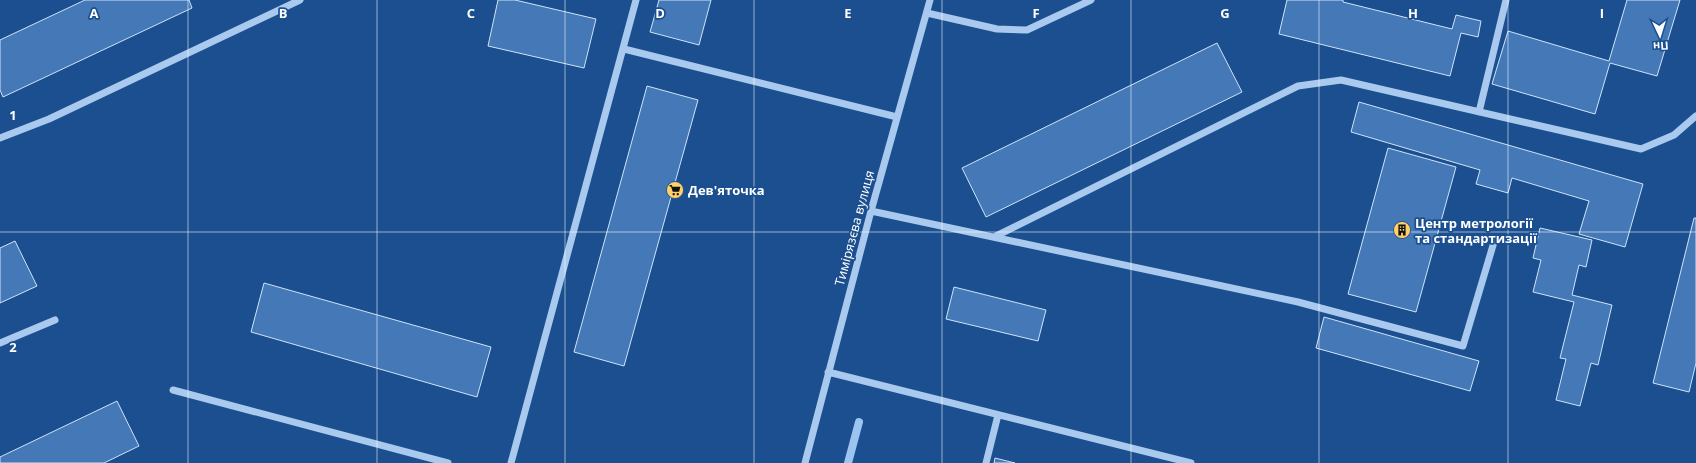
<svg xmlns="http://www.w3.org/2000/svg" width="1696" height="463" font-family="'Open Sans',sans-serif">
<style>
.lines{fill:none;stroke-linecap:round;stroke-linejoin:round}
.stream{stroke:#9cc4f0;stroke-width:8}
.building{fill:#4478b7;stroke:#cfe3fa}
.minor{stroke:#a9c9ee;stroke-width:7}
.grid{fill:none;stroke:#fff;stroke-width:1;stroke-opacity:0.55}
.labels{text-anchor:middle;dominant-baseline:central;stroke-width:3.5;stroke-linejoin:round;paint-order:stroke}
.poi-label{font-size:13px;font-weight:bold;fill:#fff;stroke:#1b4f8f;text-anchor:start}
.street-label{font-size:13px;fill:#fff;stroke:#1b4f8f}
.grid-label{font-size:13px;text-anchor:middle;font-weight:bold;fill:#fff;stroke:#1b4f8f;stroke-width:3.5;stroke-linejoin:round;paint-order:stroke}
</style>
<rect width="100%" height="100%" fill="#1b4f8f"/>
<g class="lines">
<!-- stream -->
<path class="stream" d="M848,463L859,422"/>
</g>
<!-- building -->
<path class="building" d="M85,0H189L192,8L3,97L0,90V40Z
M498,0H515L596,19L584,68L488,46Z
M659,0H711L699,45L650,32Z
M1287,0H1343V2L1452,29L1456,15L1481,21L1478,37L1461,33L1450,76L1279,34Z
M1627,0H1680L1657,76L1610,63L1595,114L1492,84L1508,31L1609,61Z
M1217,43L1242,92L986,217L962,168Z
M647,86L698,100L624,366L574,352Z
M1359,102L1643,184L1625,247L1579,234L1589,201L1512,178L1508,193L1476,184L1480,170L1351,132Z
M1388,148L1456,167L1416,312L1348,294Z
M1694,218H1696V363L1689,392L1653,383Z
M1540,228L1592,240L1586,267L1579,265L1572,295L1612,305L1598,365L1591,363L1580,406L1556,400L1566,359L1560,358L1574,302L1533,292L1541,260L1533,258Z
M15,241L37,286L0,303V248Z
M264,283L491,347L477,397L251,332Z
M954,287L1046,310L1038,341L946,319Z
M1324,317L1479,361L1470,391L1316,348Z
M117,401L139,446L104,463H0V457Z
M995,458L1015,463H994Z"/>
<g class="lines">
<!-- minor -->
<path class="minor" d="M927,13L997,29L1027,30L1091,0
M624,49L897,117
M1479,112L1506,0
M0,138L49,119L300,0
M871,211L1298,302L1463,346L1494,242
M994,237L1298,86L1341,80L1641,149L1674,135L1696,116
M0,343L55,320
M828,372L1191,463
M173,390L448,463
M511,463L636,0
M805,463L871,211L930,0
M986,463L998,415"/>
</g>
<!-- grid -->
<path class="grid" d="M188,0V463M377,0V463M565,0V463M754,0V463M942,0V463M1131,0V463M1319,0V463M1508,0V463M0,232H1696"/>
<!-- icons -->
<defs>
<g id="supermarket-disc" transform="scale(0.9)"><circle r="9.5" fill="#ffd166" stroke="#1b4f8f"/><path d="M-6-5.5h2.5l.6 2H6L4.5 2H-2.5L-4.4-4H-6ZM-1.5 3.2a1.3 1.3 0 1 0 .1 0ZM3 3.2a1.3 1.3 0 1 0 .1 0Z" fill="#111"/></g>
<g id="building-disc" transform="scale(0.9)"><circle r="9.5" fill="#ffd166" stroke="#1b4f8f"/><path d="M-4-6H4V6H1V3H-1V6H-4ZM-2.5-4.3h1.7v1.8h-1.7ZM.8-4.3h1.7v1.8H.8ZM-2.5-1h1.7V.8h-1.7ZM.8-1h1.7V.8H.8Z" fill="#111"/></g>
</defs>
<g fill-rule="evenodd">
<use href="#supermarket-disc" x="675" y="190"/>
<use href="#building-disc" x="1402" y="230"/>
</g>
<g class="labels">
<!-- poi labels -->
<g class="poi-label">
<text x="688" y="190">Дев'яточка</text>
<text x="1415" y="223">Центр метрології<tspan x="1415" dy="15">та стандартизації</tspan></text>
</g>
<!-- street labels -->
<g class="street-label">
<text transform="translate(854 228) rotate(-75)">Тимірязєва вулиця</text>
</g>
</g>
<g class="grid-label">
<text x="94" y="18">A</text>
<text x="283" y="18">B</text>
<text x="471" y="18">C</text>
<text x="660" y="18">D</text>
<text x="848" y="18">E</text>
<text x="1036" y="18">F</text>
<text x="1225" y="18">G</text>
<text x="1413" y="18">H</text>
<text x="1602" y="18">I</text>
<text x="13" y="120">1</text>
<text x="13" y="352">2</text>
</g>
<!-- north arrow -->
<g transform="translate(1660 36) rotate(176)" stroke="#1b4f8f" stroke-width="3" paint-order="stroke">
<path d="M0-3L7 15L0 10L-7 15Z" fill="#ffffff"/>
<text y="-6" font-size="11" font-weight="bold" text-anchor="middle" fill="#ffffff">Пн</text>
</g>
</svg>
